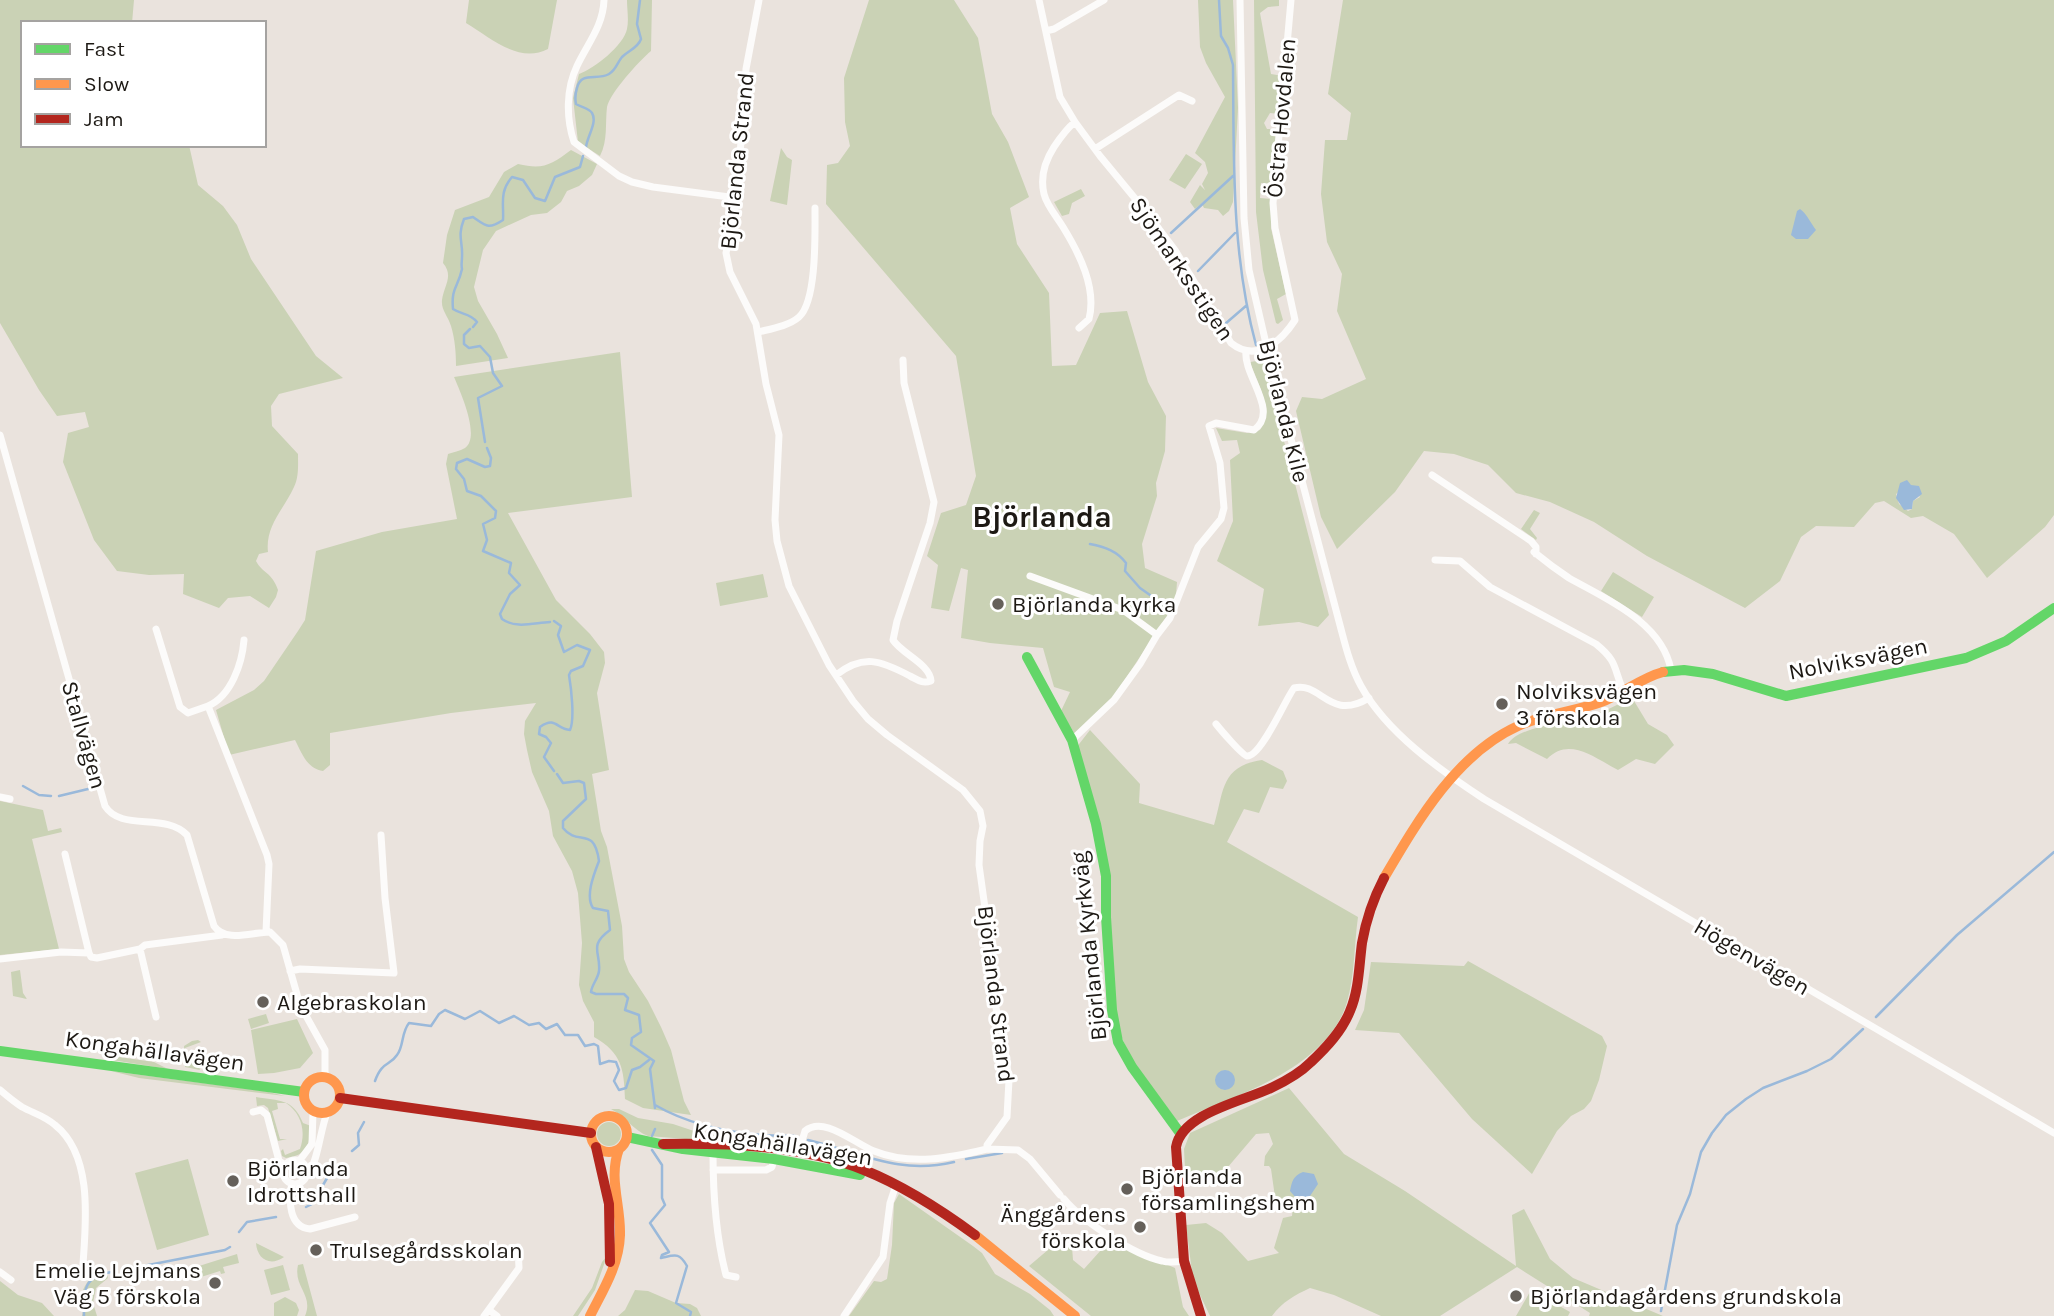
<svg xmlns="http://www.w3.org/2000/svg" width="2054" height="1316" font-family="Karla,sans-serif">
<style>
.green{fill:#cad2b5;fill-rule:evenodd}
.water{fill:#9ab9da}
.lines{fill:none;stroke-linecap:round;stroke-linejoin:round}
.stream{stroke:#9ab9da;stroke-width:2.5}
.street{stroke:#fcfbfa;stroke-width:7}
.fast{stroke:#63d668;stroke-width:10}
.slow{stroke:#ff974d;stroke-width:10}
.jam{stroke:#b3261e;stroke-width:10}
.poi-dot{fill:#65605a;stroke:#fff;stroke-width:2.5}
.labels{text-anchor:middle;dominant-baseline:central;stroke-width:6;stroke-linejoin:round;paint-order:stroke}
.street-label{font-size:23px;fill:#1d1914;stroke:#fff}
.poi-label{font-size:23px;fill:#1d1914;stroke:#fff;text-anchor:start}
.district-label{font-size:30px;font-weight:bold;fill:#1d1914;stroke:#fff}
</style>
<rect width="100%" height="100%" fill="#eae3dd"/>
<!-- green -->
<path class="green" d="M0,0H134L132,23H23V145H189L198,185L223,206L237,225L251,259L316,356L343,378L279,394L271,406L272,426L298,454C298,464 299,477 294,487C284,509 265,526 268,552L259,554L256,561C262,573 272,572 278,590L276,597L269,608L250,596L228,598L219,608L183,594L184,574L149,575L117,571L94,540L63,462L68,433L89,427L85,412L57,416L39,390L0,323Z
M469,0H557L548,49C519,64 491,38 466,23Z
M627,0H652L651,51C639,61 610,93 607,107C605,124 608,140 600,156L578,142L573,98L579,74C594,69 624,45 627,29C629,20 627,9 627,0Z
M869,0H954L978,38L992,114L1008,142L1029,197L1010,208L1017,244L1049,293L1052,366L1076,365L1100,313L1127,311L1148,382L1166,416L1165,451L1156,483L1157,496L1142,544L1145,568L1177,582L1176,595L1171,610L1110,702L1075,735L1061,711L1070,692L1054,687L1043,648L990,643L961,638L968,570L961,568L949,611L931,608L938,565L927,556L941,513L966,505L976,476L956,356L826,204L827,165L838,163L850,146L845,122L844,78Z
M1198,0H1233L1238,108L1233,202L1229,211L1223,216L1218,210L1204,208L1202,204L1209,197L1195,209L1190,202L1200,185L1205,190L1202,184L1208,173L1205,162L1195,153L1225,97L1206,63L1200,47Z
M1254,0H1279V6L1268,7L1260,13L1271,74L1283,76L1279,114L1270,113L1264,123L1267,129H1277L1272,184L1261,183L1260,198L1271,199V228L1286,294L1277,299L1283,320L1278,324L1276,323L1263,270L1256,212Z
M1343,0H2054V515L2045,527L1987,578L1954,534L1923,516L1911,518L1884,501L1875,503L1854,527L1816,526L1801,537L1780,581L1745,608L1647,556L1594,522L1550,502L1516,493L1488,465L1454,454L1424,451L1395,492L1337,549L1321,517L1296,411L1302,397L1322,399L1366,379L1337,311L1342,274L1327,242L1321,194L1325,140H1347L1351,113L1328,94ZM1909,484L1920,497L1913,501L1912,509L1908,511L1899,504L1896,494Z
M781,148L787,157L792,160L787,205L770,201Z
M571,150L597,164L592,175L579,186L567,191L561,202L547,213L531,215L496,231L483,250L474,287L478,301L497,334L508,358L456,366C456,353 455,339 451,326C448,316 441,310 442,300C444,285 454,276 443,263L447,235L455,210L489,197L504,172L518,164C543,170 551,165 571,150Z
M1186,154L1202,164L1185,189L1169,180Z
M1081,189L1085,196L1072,203L1069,214L1062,216L1054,202Z
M620,352L632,497L508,513L556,600L590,634L604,652L605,663L597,693L609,770L592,774L601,831L607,847L622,926L624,959L629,972L648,1001L661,1027L671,1050L684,1101L691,1115L643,1108L625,1099C624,1069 622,1053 594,1037V1022L583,1001L579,985L582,943L578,893L572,871L553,836L549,811L532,772L527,750L524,734L525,721L536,703L451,713L330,733V765L323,771C306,768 302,753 295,740L229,755L216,710L254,690L264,681L298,631L305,620L316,551L382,532L457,519L446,464L448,454C453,452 460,451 465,448C481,437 460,391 454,377Z
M1263,360L1329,615L1318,627L1299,622L1258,626L1264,589L1217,561L1233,521L1230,460L1240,453L1237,440L1222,441L1216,428L1247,433L1260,430C1273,407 1258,385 1250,362Z
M1534,510L1540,513L1530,529L1537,538L1536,540L1521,529Z
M1613,572L1654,597L1642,617L1601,591Z
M763,574L768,597L720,606L716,583Z
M1631,696L1648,724L1667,735L1674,745L1655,764L1636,759L1618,770C1595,758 1569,736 1547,759L1516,743L1508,744C1518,726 1571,722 1591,716C1605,711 1619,705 1631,696Z
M1090,730L1140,784L1139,803L1214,825C1224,792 1220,766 1262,760L1283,771L1287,781L1283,789L1270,787L1259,813L1244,809L1227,842L1358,917C1354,945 1355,975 1347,1002C1327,1069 1235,1096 1177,1121L1130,1057L1115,1021L1108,906L1076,748Z
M0,801L43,810L48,831L61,828L62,832L32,839L59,949L0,955Z
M1468,961L1602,1036L1607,1046L1599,1080L1591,1101L1584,1109L1571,1116L1557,1131L1532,1174L1472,1119L1399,1033L1355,1030L1364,1010L1371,962L1464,966Z
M20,970L23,993L27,999L13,996L11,972Z
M266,1014L269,1023L251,1029L248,1019Z
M297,1019L313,1053L300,1068L274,1073L258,1074L251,1030Z
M198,1040L201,1042L185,1048L189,1061L197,1059L200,1070L185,1067L184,1046L192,1041Z
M112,1056L154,1062L168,1069L112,1060Z
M111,1071L264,1091L285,1096L139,1078Z
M1289,1088L1344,1154L1405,1191L1516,1266L1512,1215L1524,1209L1550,1259L1573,1278L1663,1316H1589L1590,1313L1517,1267L1440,1316H1381L1334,1295L1310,1288C1295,1295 1282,1302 1272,1316H1210L1193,1280L1186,1225L1206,1223L1222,1233L1248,1261L1279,1253L1274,1248L1283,1218L1292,1216L1293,1206L1275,1197L1271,1169L1269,1166H1264L1265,1156L1273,1144L1269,1133L1256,1134L1222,1174L1203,1181L1185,1169L1184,1149L1190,1133Z
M256,1097C279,1101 293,1098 303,1123L311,1126C309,1145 308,1155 286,1158L282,1156L281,1151L283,1149L285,1155L300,1149C306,1132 302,1114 286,1103H277L278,1109L272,1111L280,1139H287L278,1141L268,1108L264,1105L257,1106Z
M611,1109H619L638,1118L673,1124L700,1133L794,1144L789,1147L648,1136C633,1130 625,1116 611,1109Z
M597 1134a12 12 0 1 1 24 0a12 12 0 1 1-24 0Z
M188,1159L209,1235L157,1250L135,1173Z
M899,1194L973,1246L982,1253L995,1274L1030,1294L1050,1310L1054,1316H849L874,1281L881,1282L887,1279L892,1245L894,1203Z
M1062,1238L1072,1247L1073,1260L1084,1269L1110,1240L1175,1268L1183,1307L1189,1316H1091L1029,1266Z
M256,1243L284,1257C270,1267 257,1259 256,1243Z
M237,1254L239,1263L223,1267L225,1273L221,1274L220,1271L201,1277L199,1266Z
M607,1256L595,1290L578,1316H573L592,1288L602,1262Z
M303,1264L317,1316H305C314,1295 293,1287 298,1265Z
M283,1265L290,1290L271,1295L264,1270Z
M97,1270L106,1271L108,1278L96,1288L93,1303L97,1316H82C84,1309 81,1305 81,1298C82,1287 90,1278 97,1270Z
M0,1281L18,1295L42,1303L54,1316H0Z
M635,1290L648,1291L676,1303L690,1304L697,1308L701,1316H618L625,1310Z
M1531,1290L1570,1312L1568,1316H1516Z
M285,1297L296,1303L299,1310L297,1316H274V1303Z"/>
<!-- water -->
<path class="water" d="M1800,209C1807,214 1810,222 1816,230L1808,239H1796L1791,235L1797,211Z
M1907,480L1911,485L1919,486L1922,494L1913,501L1912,509L1904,510L1896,498L1900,483Z
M1215 1080a10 10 0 1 1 20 0a10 10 0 1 1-20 0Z
M1303,1172L1314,1174L1318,1184L1308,1199H1297L1290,1191C1292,1181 1293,1176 1303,1172Z"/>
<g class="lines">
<!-- stream -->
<path class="stream" d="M1219,0L1221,36L1228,48L1233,65C1234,159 1231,253 1256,345
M586,148C586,138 598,123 592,113C590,109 581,107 576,104C575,99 575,94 577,88C581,71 597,81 609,74C616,70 617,63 622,57C629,50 638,48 641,39L637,24L640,0
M1171,233L1233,176
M1198,271L1235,233
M1225,324L1247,305
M473,327L477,322C470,313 462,315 453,309C451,287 458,288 462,269C461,265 462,261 462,257C463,241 457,237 464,219L473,217C486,226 488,230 503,220C504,204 499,192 512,177L523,180L535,198L545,201L555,177L580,167L583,156
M470,329L464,335V344L469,348L480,346L490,357L493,373L502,386L478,398L485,442
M487,448L491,458L490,466L485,467L467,459L457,463L456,469L464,479L467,491L481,496L496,511L495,518L483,524L487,540L483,551L511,563L509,573L520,585L510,594L500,614L502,619C516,629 533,623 550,622
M1090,544C1105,547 1117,551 1126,563L1125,571L1140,588L1170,609
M554,621L561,626L558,635L564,652L577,645L590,650L583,666L571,671L569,675C571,687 575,719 570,730C556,729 556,716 540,727L539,734L546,737L551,743L544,757L554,771
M557,774L563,783L579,781L584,783L586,799L563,821V828C578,847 594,825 599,861C594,874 585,896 593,908L608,911L610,930C588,946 601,952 599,971C598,979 592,984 591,992L596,994H624L628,998L625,1010L639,1015L641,1032L632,1038L631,1045L654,1061L650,1069L655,1108
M23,786L39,795L51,796
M59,796L88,789
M1876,1017L1957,935L2054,852
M375,1081C382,1061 390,1066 397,1055C404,1046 401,1033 409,1023L431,1026L439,1014L445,1010L465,1019L480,1011L499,1023L514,1016L529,1025L539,1023L546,1029L557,1024L565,1035H578L585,1046L594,1044L598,1046L600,1064L609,1061L616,1062L619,1070L614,1081L619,1090L626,1088L632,1070L640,1067L649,1060
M655,1105C686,1123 726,1132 762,1135C773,1136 784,1135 795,1136
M652,1136L655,1129
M808,1140C862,1153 898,1175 954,1162
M652,1150L662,1165V1198L665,1205L650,1223L669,1252L662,1255L661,1258C675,1255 679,1252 687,1266L676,1303L691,1312L690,1316
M352,1151L359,1145L358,1133L364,1122
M966,1159L1002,1153
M306,1207L312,1204L330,1173
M239,1232L247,1222L276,1217
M128,1269L225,1250L230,1247
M1661,1311L1677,1225L1690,1194L1701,1152L1712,1133L1726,1115L1746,1099L1763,1088L1807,1071L1831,1059L1863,1029
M84,1316C84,1290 83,1276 112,1272"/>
<!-- street -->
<path class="street" d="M604,0C603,26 588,43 577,66C566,89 566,118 574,142L619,176L632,182L653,187L737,198
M759,0L746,69L737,198L726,253L730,272L756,324L766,384L779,435L775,520L777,541L789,586L829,665L853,701L868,719L887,735L963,790L980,811L983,826L980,841L979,865L985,908L990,984L1003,1036L1009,1080L1007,1117L987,1145V1149C950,1158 911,1166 874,1151C855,1144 824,1115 805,1131L798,1154
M1039,0L1060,97L1075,122L1100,156L1147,213L1175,250L1231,343C1256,363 1281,342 1295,320L1275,228L1273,203L1291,0
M1240,0L1244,218L1249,270L1267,348L1341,629C1346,648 1351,668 1361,686C1387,733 1440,770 1484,799L2054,1133
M1046,31L1054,29L1104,0
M1075,122C1066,129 1060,138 1054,147C1045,161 1040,177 1044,194C1047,206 1057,217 1063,227C1079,253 1097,288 1089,319L1079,328
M1095,149L1179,95L1192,101
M758,332C770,329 789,326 799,317C817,301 815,233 815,208
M0,435L105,806C121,832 165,812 187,835L214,926C226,943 252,932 270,932L283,945L300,1005L325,1050V1077
M1432,475L1531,541L1536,547V554
M1534,552C1545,561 1557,570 1569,578C1606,599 1662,622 1671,670
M1435,560L1460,561L1490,587L1596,644C1618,662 1613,667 1623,690
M1030,576L1123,610L1157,635
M156,629L180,707L188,713L208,706L267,855L269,864L266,932
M836,675C863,654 880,660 910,676C918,680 922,684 931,681C930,664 902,654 893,640L897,621L930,523L934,502L904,383L903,360
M208,706C231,696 242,664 244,640
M1216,724C1220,729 1242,755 1247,756C1261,757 1285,700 1294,688C1321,681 1329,722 1369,698
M1072,740L1114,700L1140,664L1157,635L1170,618L1198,547L1221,519L1224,508L1220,463L1209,426L1216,423L1254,430C1280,411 1243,376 1246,351
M0,797L10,799
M65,854L89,953
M140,949L156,1017
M0,959L61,952L89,953L91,957L97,958L140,949L145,945L222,935
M290,971L300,969L394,973L385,898L381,835
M0,1090C7,1096 14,1102 22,1107C33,1113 45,1116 55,1125C93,1155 86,1221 83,1264
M253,1112L261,1110L267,1115L279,1161L285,1165
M987,1149L1018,1150L1030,1159L1060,1195
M713,1153C713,1193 716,1237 726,1275L736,1277
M283 1172a12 12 0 1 1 24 0a12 12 0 1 1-24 0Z
M300,1160L312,1144L313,1111
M713,1170H766L772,1167L774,1159
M308,1175C318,1161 320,1131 327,1113
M293,1184C288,1201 289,1227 310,1229L355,1217
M1064,1199C1082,1221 1134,1255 1162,1261C1169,1263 1177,1262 1184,1261
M0,1272L11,1280
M489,1310L497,1316
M484,1316L519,1268L518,1247
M844,1316L883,1257L890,1203L896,1185"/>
<!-- fast -->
<path class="fast" d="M1027,657L1072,740L1096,824L1106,876V917L1112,1010L1118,1042L1132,1067L1180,1133
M1663,672L1684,670L1713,674L1786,696L1966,658L2006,641L2054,608
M0,1051L304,1092
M627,1137L683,1149L774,1159L860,1175"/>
<!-- slow -->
<path class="slow" d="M1384,878C1417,822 1456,754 1518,726C1544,714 1574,712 1601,702C1623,694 1640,678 1663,672
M304 1095a18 18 0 1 1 36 0a18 18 0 1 1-36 0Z
M591 1134a18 18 0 1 1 36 0a18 18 0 1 1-36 0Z
M975,1235L1075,1316
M590,1316C603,1290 619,1265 620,1235C621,1205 608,1178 619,1149"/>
<!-- jam -->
<path class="jam" d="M340,1098L591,1133
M663,1144C729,1143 802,1145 864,1170C904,1186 941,1210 975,1235
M596,1147L609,1204L610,1262
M1201,1316L1184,1261L1176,1147C1182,1113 1244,1101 1271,1088C1286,1081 1300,1073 1311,1062C1327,1047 1342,1031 1350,1011C1359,990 1359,966 1362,943C1366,920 1373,899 1384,878"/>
</g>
<!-- markers -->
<g class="poi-dot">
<circle cx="998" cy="604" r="7"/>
<circle cx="1502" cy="704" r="7"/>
<circle cx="263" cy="1002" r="7"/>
<circle cx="233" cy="1181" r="7"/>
<circle cx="1127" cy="1189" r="7"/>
<circle cx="1140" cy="1227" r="7"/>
<circle cx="316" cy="1250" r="7"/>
<circle cx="215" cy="1283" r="7"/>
<circle cx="1516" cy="1296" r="7"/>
</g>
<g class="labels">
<!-- street labels -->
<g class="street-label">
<text transform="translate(1281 118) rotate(-85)">Östra Hovdalen</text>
<text transform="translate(737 161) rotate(-84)">Björlanda Strand</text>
<text transform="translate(1182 269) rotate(56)">Sjömarksstigen</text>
<text transform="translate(1284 411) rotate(76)">Björlanda Kile</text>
<text transform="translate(1858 659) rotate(-11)">Nolviksvägen</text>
<text transform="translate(84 735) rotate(74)">Stallvägen</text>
<text transform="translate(1089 946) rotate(-96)">Björlanda Kyrkväg</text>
<text transform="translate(1752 957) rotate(30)">Högenvägen</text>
<text transform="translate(996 994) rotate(83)">Björlanda Strand</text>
<text transform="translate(155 1051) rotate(8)">Kongahällavägen</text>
<text transform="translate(783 1144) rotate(9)">Kongahällavägen</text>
</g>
<!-- poi labels -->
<g class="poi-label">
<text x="1012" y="604">Björlanda kyrka</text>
<text x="1516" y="691">Nolviksvägen<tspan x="1516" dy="26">3 förskola</tspan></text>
<text x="277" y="1002">Algebraskolan</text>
<text x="247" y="1168">Björlanda<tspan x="247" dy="26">Idrottshall</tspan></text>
<text x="1141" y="1176">Björlanda<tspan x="1141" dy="26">församlingshem</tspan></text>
<text x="1126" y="1214" text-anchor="end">Änggårdens<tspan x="1126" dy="26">förskola</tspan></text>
<text x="330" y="1250">Trulsegårdsskolan</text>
<text x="201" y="1270" text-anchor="end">Emelie Lejmans<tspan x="201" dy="26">Väg 5 förskola</tspan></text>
<text x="1530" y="1296">Björlandagårdens grundskola</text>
</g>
<!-- district labels -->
<g class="district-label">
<text x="1042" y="517">Björlanda</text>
</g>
</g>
<!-- legend -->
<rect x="21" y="21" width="245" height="126" fill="#ffffff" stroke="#a5a3a1" stroke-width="2"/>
<rect x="35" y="44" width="35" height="10" fill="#63d668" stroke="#a5a3a1" stroke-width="2"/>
<text x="84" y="56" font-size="21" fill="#1d1914">Fast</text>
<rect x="35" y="79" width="35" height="10" fill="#ff974d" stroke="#a5a3a1" stroke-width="2"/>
<text x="84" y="91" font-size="21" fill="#1d1914">Slow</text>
<rect x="35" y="114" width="35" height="10" fill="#b3261e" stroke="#a5a3a1" stroke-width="2"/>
<text x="84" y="126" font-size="21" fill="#1d1914">Jam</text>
</svg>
